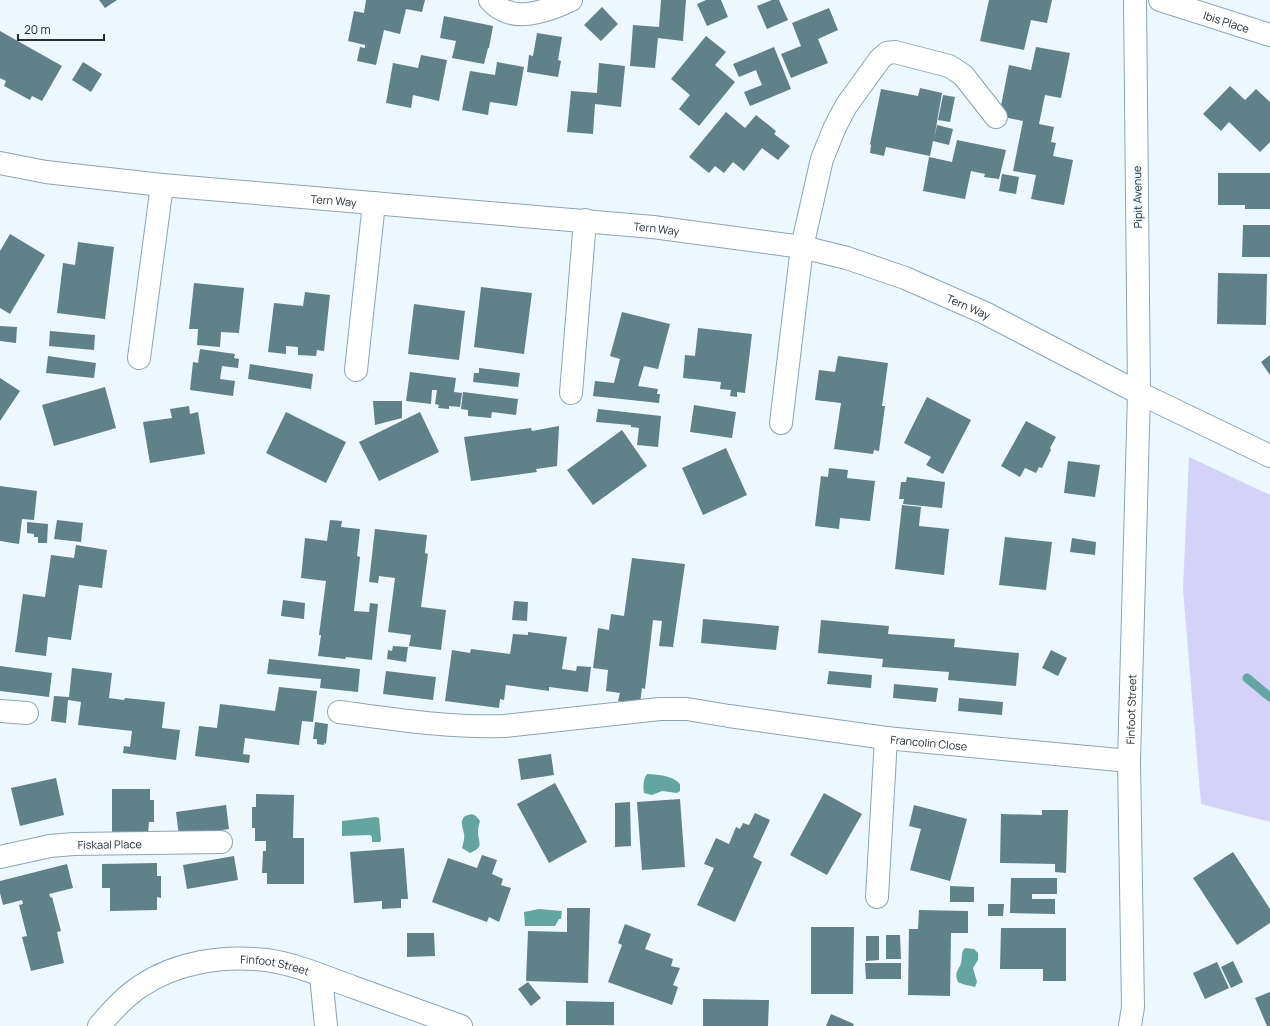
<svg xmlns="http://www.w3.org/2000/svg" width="1270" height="1026" font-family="Manrope,sans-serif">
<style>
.green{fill:#d5d2fa}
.water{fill:#63a5a0}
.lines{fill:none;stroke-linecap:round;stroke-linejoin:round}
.stream{stroke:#63a5a0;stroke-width:9}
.building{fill:#5f818a}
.minor-casing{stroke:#8ba5b8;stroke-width:24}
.minor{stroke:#fff;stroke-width:22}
.labels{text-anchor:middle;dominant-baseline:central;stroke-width:3;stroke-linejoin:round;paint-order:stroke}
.street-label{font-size:11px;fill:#222d34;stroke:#ecf7ff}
</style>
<rect width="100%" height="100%" fill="#ecf7ff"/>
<!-- green -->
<path class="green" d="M1189,457L1270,495V822L1201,804L1183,589Z"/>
<!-- water -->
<path class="water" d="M647,774C659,775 672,775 680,784V791L677,793L662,791L652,795L644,793C643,787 643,779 647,774Z
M472,814L476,816L480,821C479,824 478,828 478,831C478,844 485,846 470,853L462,848C463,844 465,838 464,834C463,827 459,822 465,816Z
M376,817L379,818L381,840L380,842H372V837L370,835L342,836V821Z
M539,909L562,911L561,919H559L555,926H525L524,912Z
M965,948L974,949L978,953V960L973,968L977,982L975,987C971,986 961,984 958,982C954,972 958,972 961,963C963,957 960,953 965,948Z"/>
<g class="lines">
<!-- stream -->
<path class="stream" d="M1247,678L1270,697"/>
</g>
<!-- building -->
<path class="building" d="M99,0H117L105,8Z
M366,0H425L422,12L406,9L400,34L384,30L376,65L357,61L360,47L365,48V45L348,41L354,11L364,13Z
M661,0H686L683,41L658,38L655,68L630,66L633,25L659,27Z
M706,0H721L728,17L707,26L697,4Z
M772,0H779L788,20L767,29L757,6Z
M989,0H1052L1047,23L1031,20L1024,50L980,41Z
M602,7L618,24L601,41L584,25Z
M829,8L838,30L818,39L828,63L791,78L781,54L801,46L792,23Z
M444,16L493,26L489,48H488L484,64L452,58L456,41L440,38Z
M0,31L62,66L42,101L32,96L30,100L4,86L6,81L0,78Z
M537,33L562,37L558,60L561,61L558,77L527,72L529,55L533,56Z
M706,36L726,52L715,65L735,82L699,126L679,109L690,95L671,79Z
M774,47L791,89L750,106L744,92L762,85L759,78L756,70L739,77L733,64Z
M1036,47L1070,53L1061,98L1045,95L1039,124L1054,127L1051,142L1056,143L1053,156L1073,160L1064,205L1031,199L1036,175L1013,171L1023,121L999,116L1009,65L1031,70Z
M421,55L447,60L439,101L413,95L411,108L386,103L393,63L418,68Z
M83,62L102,74L91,92L72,80Z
M497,62L524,67L517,106L490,102L488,115L462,110L470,71L495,75Z
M599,63L625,66L621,107L595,104L593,134L567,132L571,91L597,93Z
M1230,86L1245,100L1256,89L1270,102V142L1260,152L1229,122L1221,131L1203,114Z
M920,88L942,93L934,139L937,125L953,129L949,145L933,141L930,156L886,147L884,156L870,153L871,145L870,144L881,89L918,96Z
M943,95L955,97L950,122L938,120Z
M726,112L745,128L756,115L776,131L774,134L790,146L778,160L762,148L744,171L733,162L724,173L715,166L709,173L689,157Z
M957,140L1006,150L999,179L984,177L985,174L971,171L965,199L923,191L929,157L952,162Z
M1218,173H1270V209H1245V205H1218Z
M1002,174L1019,177L1016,194L999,191Z
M1243,225H1270V257H1242Z
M10,234L45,255L10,314L0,308V251Z
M78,242L114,247L105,319L57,313L63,263L75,265Z
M1218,273L1267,274L1266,325L1217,324Z
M194,283L244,288L239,333L221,332L220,347L197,345L198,329H189Z
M481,287L532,293L524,354L474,347Z
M305,292L330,295L324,351L317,350L316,356L298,355V347L286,346V354L268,352L274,303L303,306Z
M414,304L465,311L459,360L408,354Z
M622,312L670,324L658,369L644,366L638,386L658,389L657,394H660L659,403L593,396L595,381L614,383L620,359L610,356Z
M0,326L17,327L16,343L0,341Z
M698,328L752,334L745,393L737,392V397L730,396L731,390L720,389L721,382L683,378L685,355L695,356Z
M50,331L95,335L94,350L49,346Z
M200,349L235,354L234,358L239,359L238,368L222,366L220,379L235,381L233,396L190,390L193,362L198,363Z
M1270,355V375L1261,362Z
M48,356L96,363L94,378L46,373Z
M838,356L888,363L882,406H885L879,451L874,450L873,454L834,449L841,403L815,400L819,370L835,372Z
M250,364L313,374L311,389L248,379Z
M479,368L520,373L518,387L473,382L474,373H479Z
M410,372L456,378L454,392L462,393L460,407L449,406V409L438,408L439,405L435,404L437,390H432L431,404L406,401Z
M0,378L20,391L0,421Z
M105,387L116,428L54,446L42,405Z
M463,392L518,399L516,415L492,412L491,418L468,416V410L461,409Z
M927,397L971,420L943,474L926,465L931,457L904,443Z
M373,401H402V418L375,425Z
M694,405L736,412L732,438L690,432Z
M189,406L190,414L198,412L205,454L150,463L143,422L172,418L170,409Z
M598,409L661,416L658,447L637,445L639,428L631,427V425L596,422Z
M286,412L346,442L326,483L266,453Z
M420,412L439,452L379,481L359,442Z
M1026,421L1056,437L1050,448L1051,450L1042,468L1039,467L1036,473L1025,468L1020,477L1001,466Z
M559,426L557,466L536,469L537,472L471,481L464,437L531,428L532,431Z
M622,430L647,466L593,505L567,470Z
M726,448L747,495L703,515L682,468Z
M1068,461L1100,465L1095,497L1064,493Z
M829,468L848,470L847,478L875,481L870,521L840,518L839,529L815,526L821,476L828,477Z
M907,477L945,482L942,508L903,504L904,499H899L901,482H906Z
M0,486L37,491L34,520L22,519L19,544L0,541Z
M902,505L921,507L919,526L949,529L944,575L895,569Z
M57,520L83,523L81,542L54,539Z
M330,520L342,521L341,527L360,529L357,556L360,557L354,611L369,612L370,603L378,604L372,660L346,657L345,659L318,656L321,635H319L326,581L301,578L305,538L327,541Z
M27,522L48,524L47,543H38V537H34V534L27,533Z
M375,529L427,535L425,553L428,554L421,607L446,610L441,650L409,646L411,635L388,632L395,578L379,576L378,583L369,582Z
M1005,537L1052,542L1046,590L999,585Z
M1072,538L1096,542L1095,555L1070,552Z
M76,545L107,550L102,588L79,585L71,640L48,637L46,656L15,652L23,594L45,597L51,555L74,558Z
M632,558L685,564L673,647L659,646L662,621L653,620L645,689L642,688L640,704L618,701L620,693L606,691L608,670L593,668L598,628L609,630L611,614L624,616Z
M283,600L305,603L304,619L281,616Z
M514,601L528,602L527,621L512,620Z
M703,619L779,626L776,650L701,643Z
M821,620L889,626L888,634L955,639L954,647L1019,653L1016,686L948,680L949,672L882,667L883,659L818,653Z
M528,632L567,637L562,669L576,671L577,666L591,667L588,692L549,687V691L506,685L504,700L500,699L499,708L445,701L452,650L470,653L471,649L510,654L513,634L528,635Z
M393,646L408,647L406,662L387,659L388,650L392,651Z
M1051,650L1067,658L1058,676L1042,668Z
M269,659L360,669L358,692L320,688L321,679L267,674Z
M0,666L52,673L49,697L0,691Z
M72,668L112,673L109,698L124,700L125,698L165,702L162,728L180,730L176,760L123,753L124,746L130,747L132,731L78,725L81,702L68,700L66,723L51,721L54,696L69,697Z
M386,671L436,677L433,700L383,694Z
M829,671L872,675L871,688L827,684Z
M894,684L938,688L936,702L893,698Z
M279,687L317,691L313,722L302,721L299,745L245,738L243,754L250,755L249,763L195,756L199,726L217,728L220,704L275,711Z
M959,698L1003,702L1002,715L958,711Z
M315,722L328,724L326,744L324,743V745L317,744V739H313Z
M551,754L554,775L521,780L518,759Z
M56,778L64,815L20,826L11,788Z
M555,783L587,842L549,863L517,804Z
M112,789H150V800H154V822H149L148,834H112Z
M824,793L862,814L827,875L790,855Z
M256,794L294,795L293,838H304V884H267V873H262L263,851H266V841H255V828H252V807H256Z
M680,799L685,867L642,870L637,802Z
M630,802L631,846L615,847V803Z
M226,805L229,829L179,836L176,812Z
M914,805L967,819L950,881L910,870L921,829L909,826Z
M1042,810H1068L1066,873L1055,872V864L1000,863L1001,814L1042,815Z
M755,813L770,820L753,857L762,862L735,922L697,905L714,868L704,864L716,838L729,844L736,827L740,829L743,823L749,825Z
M404,848L408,899H401V908L382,909V901L354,903L350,852Z
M1233,852L1270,909V923L1237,945L1193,878Z
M482,855L497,860L492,874L503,879L501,885L511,888L499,922L489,917L487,922L432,902L448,858L477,868Z
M234,856L238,880L187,889L183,865Z
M157,863V876H161V898L157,897V910L110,911V888H102V864Z
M67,864L73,888L49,894L51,898L52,897L61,931L57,932L64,963L31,971L22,937L27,936L19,905L23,904L22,900L3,905L0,893V881Z
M1011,878H1057V894H1032V899H1055V914L1010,913Z
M950,886L974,887V902H950Z
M988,904H1004L1003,916H988Z
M567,908H590L588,983L526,981L528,931L567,932Z
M919,910L968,911V933H951L950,996L908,995L909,929H918Z
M625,924L651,934L645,949L673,959L671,966L680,968L673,985L678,987L672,1005L608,982L622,945L618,943Z
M811,927H854L853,994H811Z
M1001,928H1066V981H1043V969H1000Z
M407,933H434L435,956L407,957Z
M886,935H900L901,959H886Z
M866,936H879V960L866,961Z
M1233,961L1243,982L1231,988L1221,967Z
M1217,962L1229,988L1205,999L1193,973Z
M865,963H901V979H866Z
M528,982L541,998L531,1006L518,989Z
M1270,992V1026H1267L1255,998Z
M703,999L769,1000L768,1026H703Z
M566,1001L614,1002V1025H566Z
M831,1014L854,1024L853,1026H826Z"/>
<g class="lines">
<!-- minor casing -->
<g class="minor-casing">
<g id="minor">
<path d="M490,0C495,5 500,10 508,12C525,19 555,8 571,0"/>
<path id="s1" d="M1160,0L1270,35"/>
<path id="s2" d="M0,163L46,172L162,185L653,227L802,247L847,258L905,278L985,313L1139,393L1270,456"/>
<path d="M139,358L162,185"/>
<path d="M356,370L374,203"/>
<path d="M571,393L585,220"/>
<path d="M781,423L802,247L822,159L835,127L846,106L880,59L887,53L895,52L949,66L963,75L996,117"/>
<path d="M0,711L27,713"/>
<path id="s3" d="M339,712C394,719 449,728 504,726L660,709H687L729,716L886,738L1129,761"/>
<path id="s4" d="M0,857L50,846L74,844L221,842"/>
<path d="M877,897L886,738"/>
<path d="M321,976L326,1026"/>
<path id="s5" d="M99,1026C111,1012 125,996 141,986C177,962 223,955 266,960C296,964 325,977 353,987C389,1000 425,1013 461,1026"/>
<path id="s6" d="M1130,1026L1133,1007L1129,761L1139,393L1135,0"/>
</g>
</g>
<!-- minor -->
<use href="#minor" class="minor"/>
</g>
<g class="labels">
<!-- street labels -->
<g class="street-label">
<text stroke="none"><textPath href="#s1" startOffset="70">Ibis Place</textPath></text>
<text transform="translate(1137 197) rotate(-91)">Pipit Avenue</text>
<text stroke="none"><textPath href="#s2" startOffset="336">Tern Way</textPath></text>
<text stroke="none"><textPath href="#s2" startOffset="660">Tern Way</textPath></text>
<text stroke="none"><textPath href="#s2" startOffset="984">Tern Way</textPath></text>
<text stroke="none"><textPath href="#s6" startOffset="317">Finfoot Street</textPath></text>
<text stroke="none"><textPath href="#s3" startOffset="594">Francolin Close</textPath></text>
<text stroke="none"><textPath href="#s4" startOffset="111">Fiskaal Place</textPath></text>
<text stroke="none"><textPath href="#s5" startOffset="198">Finfoot Street</textPath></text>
</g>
</g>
<!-- scale -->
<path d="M18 34v6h86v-6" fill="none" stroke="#222d34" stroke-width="2"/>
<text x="24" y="34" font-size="12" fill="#222d34" stroke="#ecf7ff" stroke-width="3" paint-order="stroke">20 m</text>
</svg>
